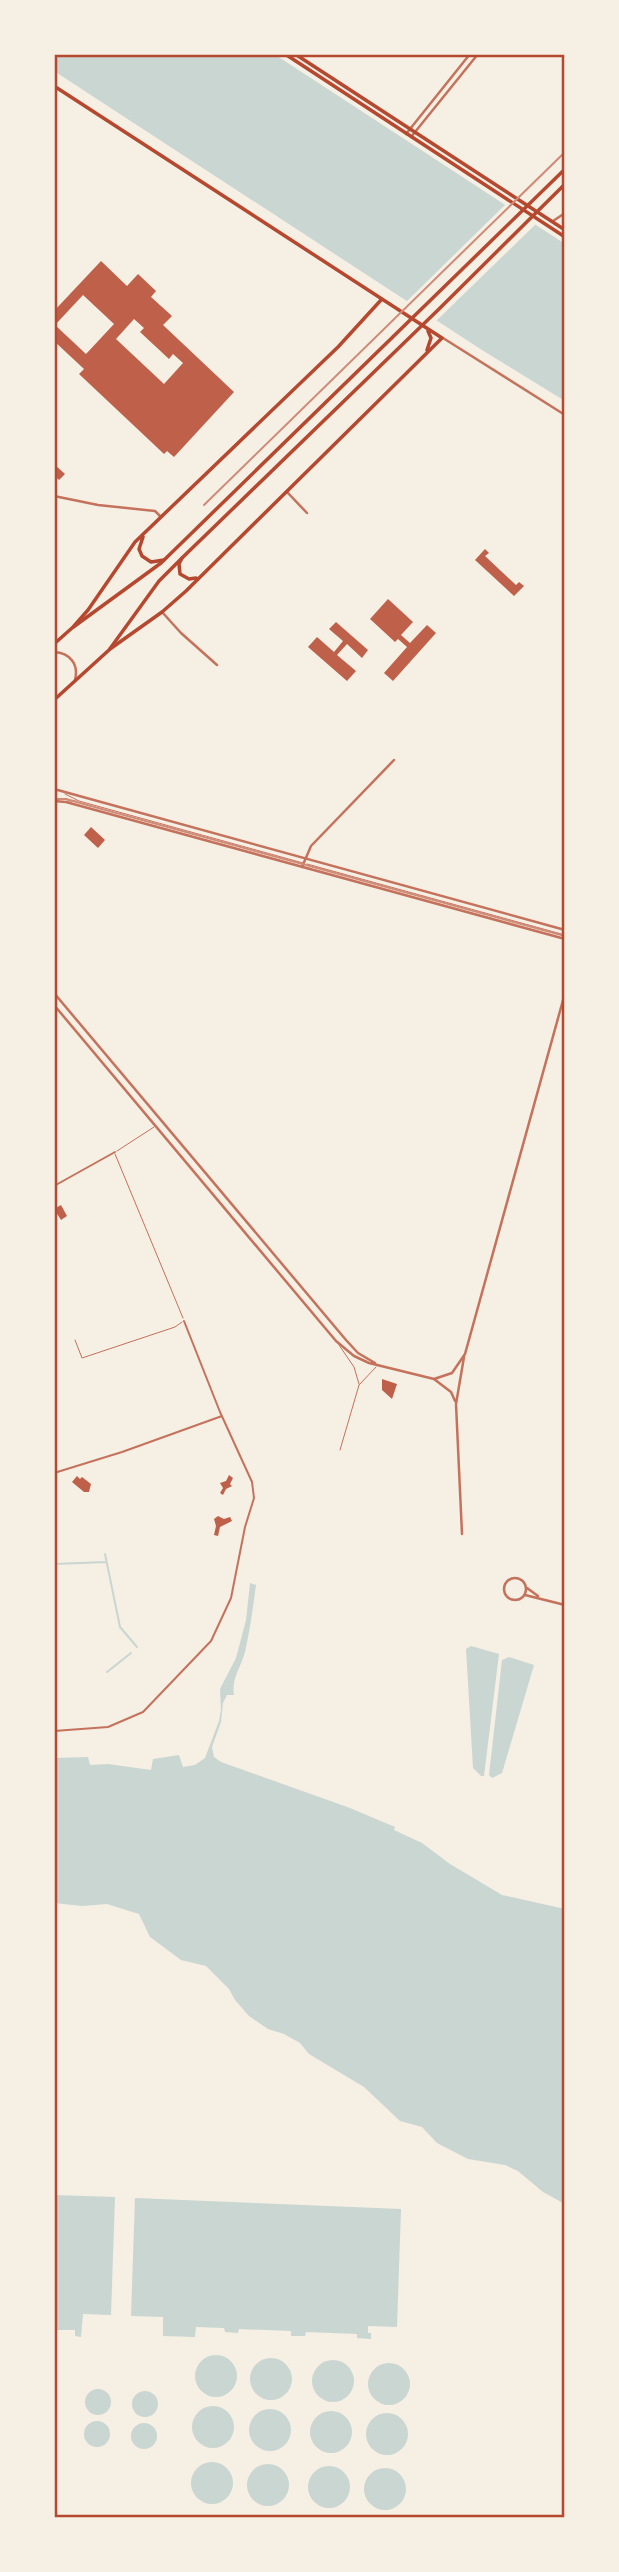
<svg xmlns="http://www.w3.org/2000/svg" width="619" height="2572" font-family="Lato,sans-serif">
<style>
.water{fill:#c9d6d2}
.pier{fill:#f6efe4}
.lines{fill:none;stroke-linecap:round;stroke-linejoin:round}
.stream{stroke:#c9d6d2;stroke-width:2}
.building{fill:#bf614a;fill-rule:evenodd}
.service{stroke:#c5725c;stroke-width:1}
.pedestrian{stroke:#c5725c;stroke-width:2}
.minor{stroke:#c5725c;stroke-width:2.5}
.tertiary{stroke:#c5725c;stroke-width:2.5}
.secondary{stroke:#b5482f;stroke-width:3.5}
.primary{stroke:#b5482f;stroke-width:3.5}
.tram{stroke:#cf8b77;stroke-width:2}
.rail{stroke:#cf8b77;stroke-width:2}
.neatline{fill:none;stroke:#b5482f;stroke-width:2.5}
</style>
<rect width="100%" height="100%" fill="#f6efe4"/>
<!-- water -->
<path class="water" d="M54,54H274L565,244V401L482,350L54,71Z
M250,1583L256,1585C253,1607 250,1630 245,1652C241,1667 231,1679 234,1695H227L223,1703L221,1722L212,1747L214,1757L221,1762L350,1808L395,1827L394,1830L422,1843L450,1864L502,1895L565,1909V2204L543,2192L518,2171L505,2165L468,2159L437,2143L422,2127L400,2121L364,2087L309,2054L300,2043L284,2034L268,2029L249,2016L235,2000L229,1989L206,1966L181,1960L150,1937L139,1914L107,1904L82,1906L54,1903V1758L88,1757L90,1765L108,1764L151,1770L153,1759L179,1755L183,1767L195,1765L205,1758L219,1721L221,1710L220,1689L236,1658L246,1620Z
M471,1646L499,1654L484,1776H481L473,1768L466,1649Z
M509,1657L534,1665L502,1773L492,1778L489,1775L502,1660Z
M54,2195L115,2197L111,2315L83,2314L81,2337L75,2336V2330H54Z
M135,2198L401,2209L397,2327L368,2326V2333H371V2339L357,2338V2334L306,2332L305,2336H291V2331L239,2329L238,2333L225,2332L224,2328L196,2327L195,2337L163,2336V2317L131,2316Z
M195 2376a21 21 0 1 1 42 0a21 21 0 1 1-42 0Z
M250 2379a21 21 0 1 1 42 0a21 21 0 1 1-42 0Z
M312 2381a21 21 0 1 1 42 0a21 21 0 1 1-42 0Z
M368 2384a21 21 0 1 1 42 0a21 21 0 1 1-42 0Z
M85 2402a13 13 0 1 1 26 0a13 13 0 1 1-26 0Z
M132 2404a13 13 0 1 1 26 0a13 13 0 1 1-26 0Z
M192 2427a21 21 0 1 1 42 0a21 21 0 1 1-42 0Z
M249 2430a21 21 0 1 1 42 0a21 21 0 1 1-42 0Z
M310 2432a21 21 0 1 1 42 0a21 21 0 1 1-42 0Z
M366 2434a21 21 0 1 1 42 0a21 21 0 1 1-42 0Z
M84 2434a13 13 0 1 1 26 0a13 13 0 1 1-26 0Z
M131 2436a13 13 0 1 1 26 0a13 13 0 1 1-26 0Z
M191 2483a21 21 0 1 1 42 0a21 21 0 1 1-42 0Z
M247 2485a21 21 0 1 1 42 0a21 21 0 1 1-42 0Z
M308 2487a21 21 0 1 1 42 0a21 21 0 1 1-42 0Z
M364 2489a21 21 0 1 1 42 0a21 21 0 1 1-42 0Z"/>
<!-- pier -->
<path class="pier" d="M508,202L538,222L434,323L404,304Z"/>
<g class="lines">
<!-- stream -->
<path class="stream" d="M105,1554L120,1627L137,1647
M54,1564L106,1562
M107,1672L131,1653"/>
</g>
<!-- building -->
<path class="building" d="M101,261L127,286L138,274L156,291L151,297L172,316L163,325L234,392L174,457L167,451L164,454L79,374L84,369L54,341V311ZM83,295L114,324L86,354L55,325ZM134,319L144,328L140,332L169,359L173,354L183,363L164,384L116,339Z
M54,464L65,474L59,480L54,475Z
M485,549L489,553L485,556L516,585L519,582L524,586L514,596L475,560Z
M388,599L413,622L401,635L410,643L427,625L436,633L393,681L384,673L407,647L398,639L395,642L370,619Z
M336,622L368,650L362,658L347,644L337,655L356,671L347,681L308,647L317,637L334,652L343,641L329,629Z
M91,827L105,840L98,848L84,835Z
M61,1205L67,1216L61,1220L54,1209Z
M382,1379L397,1384L392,1399L382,1390Z
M229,1475L233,1478L230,1484L232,1486L226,1489L223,1495L220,1493L223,1488L220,1483L226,1481Z
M77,1476L80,1479L82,1477L91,1484L89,1492H84L72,1482Z
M218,1516L224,1519L230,1517L232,1521L220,1527L218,1536L214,1535L216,1526L214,1519Z"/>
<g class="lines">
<!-- service -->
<path class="service" d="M65,794L79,801L303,863
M67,801H76
M307,864L565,935
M117,1151L154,1127
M115,1154L183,1318
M75,1340L82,1358L175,1327L182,1322
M339,1345L354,1367L359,1384
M340,1450L359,1385L376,1367"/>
<!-- pedestrian -->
<path class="pedestrian" d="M54,1186L115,1152
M54,1473L122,1452L222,1416
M54,1731L108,1727L143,1712L211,1641L231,1598L245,1527L254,1498L252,1482L220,1412L184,1321"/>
<!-- minor -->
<path class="minor" d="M553,221L565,213
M287,492L307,513
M54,496L98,505L155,511L161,517
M162,612L181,633L217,665
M302,867L311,846L394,760
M434,1379L451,1392L455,1401
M462,1534L456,1404L464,1357"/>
<!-- tertiary -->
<path class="tertiary" d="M406,134L470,54
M411,137L478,54
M443,338L565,415
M54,652C70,653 79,664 75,680
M54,789L565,930
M54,801L66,802L565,939
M54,993L346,1340L358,1353L375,1363
M54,1005L336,1341L354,1356L369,1363L434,1379L452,1373L465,1354L565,993
M504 1589a11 11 0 1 1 22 0a11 11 0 1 1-22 0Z
M527,1588L538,1596
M525,1595L565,1605"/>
<!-- secondary -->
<path class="secondary" d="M285,54L565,237
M295,54L565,230
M54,86L442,338L186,591L162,612L110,649
M427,350L431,338L428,331
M143,537L139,549L142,556L151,562L164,560
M182,558L179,564L180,574L189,579L196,578
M74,626L88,610L135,542L338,347L381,300"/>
<!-- primary -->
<path class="primary" d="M54,644L72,628L161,563L565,169
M54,700L109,650L159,581L183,557L439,309L565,184"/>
<!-- tram -->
<path class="tram" d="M54,799H66L91,806L565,936"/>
<!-- rail -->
<path class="rail" d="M204,505L565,152"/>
</g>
<!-- border -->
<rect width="619" height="2572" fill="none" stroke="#f6efe4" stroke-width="112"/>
<rect x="56" y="56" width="507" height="2460" class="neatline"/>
</svg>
